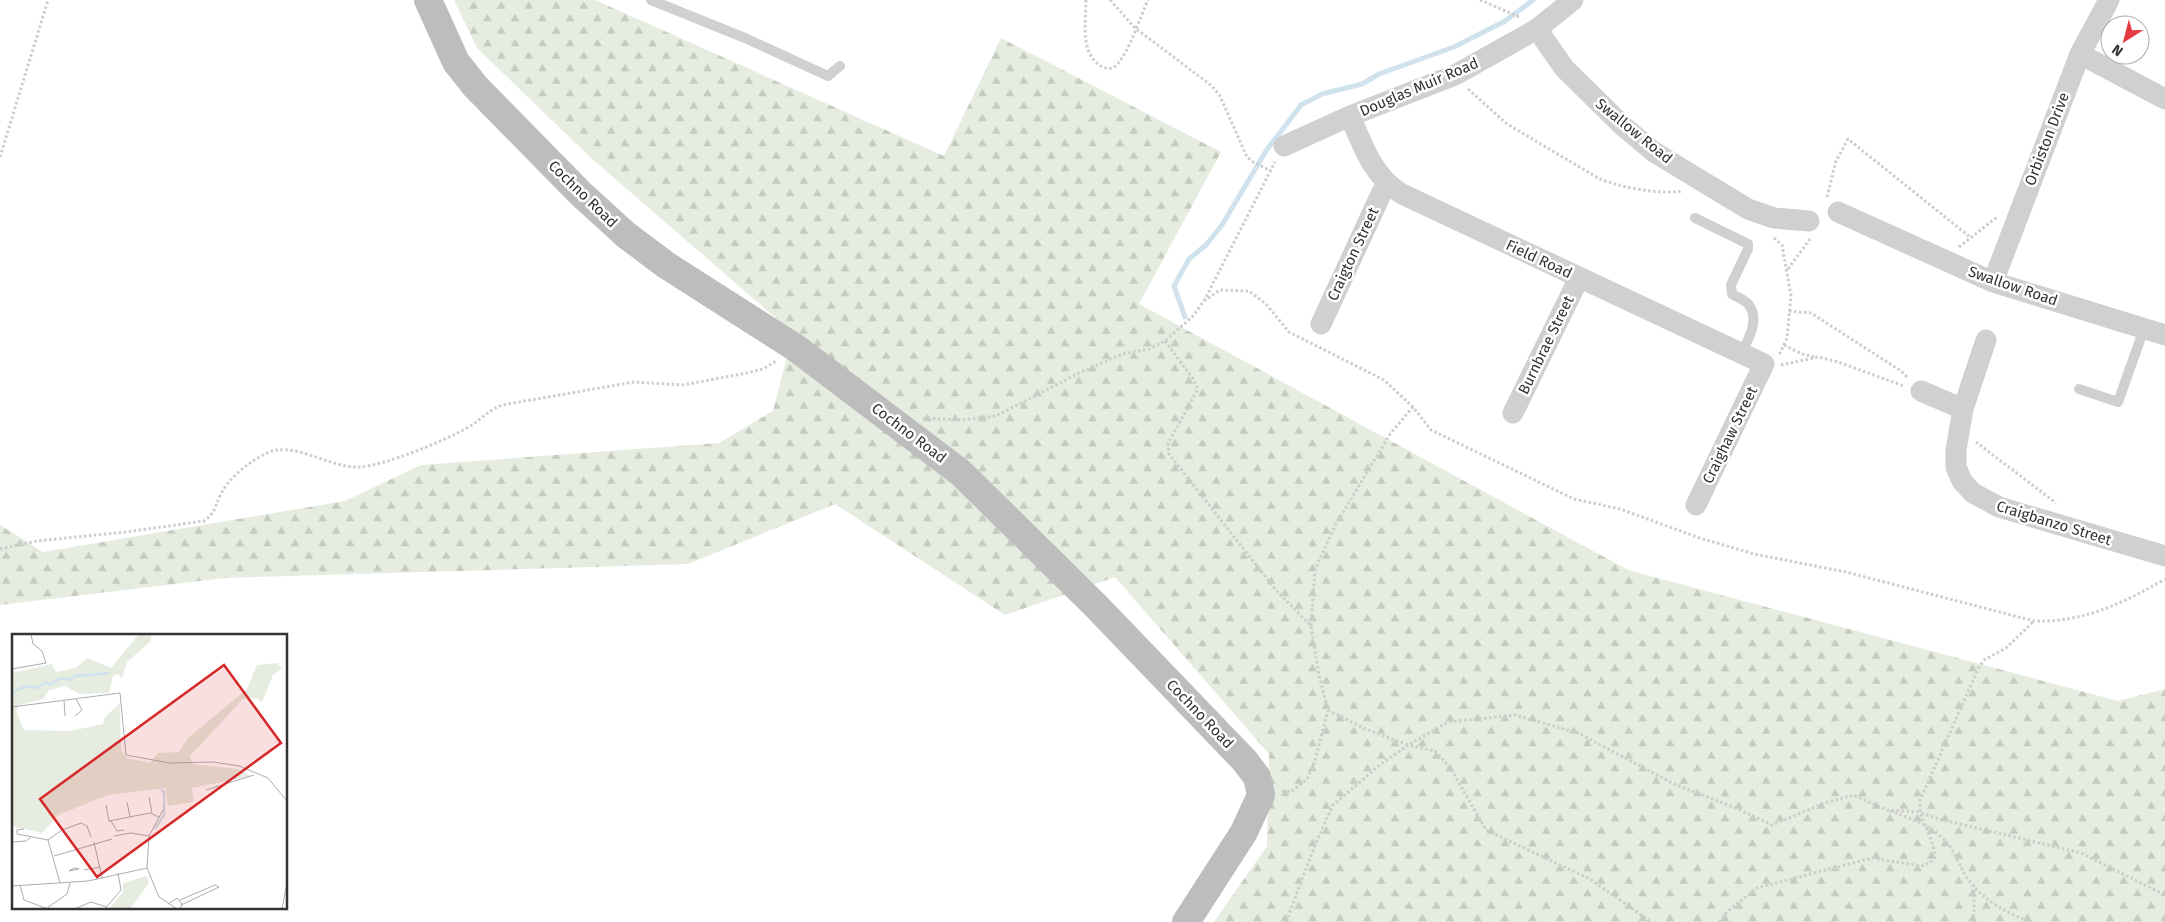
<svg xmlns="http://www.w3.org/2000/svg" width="2165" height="922" font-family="'Fira Sans',sans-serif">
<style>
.forest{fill:url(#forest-firs)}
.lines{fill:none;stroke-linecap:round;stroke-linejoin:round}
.stream{stroke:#cfe2ee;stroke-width:5}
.path{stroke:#cdcdcd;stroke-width:3;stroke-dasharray:2.5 2.5;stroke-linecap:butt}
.lane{stroke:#d0d0d0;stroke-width:10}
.street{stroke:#d0d0d0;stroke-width:21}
.secondary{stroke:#bdbdbd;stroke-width:28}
.labels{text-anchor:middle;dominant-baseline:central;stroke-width:5;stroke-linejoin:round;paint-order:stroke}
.street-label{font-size:15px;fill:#333;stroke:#fff}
.inset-river{fill:none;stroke:#cfe2ee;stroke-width:2.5}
.inset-road{fill:none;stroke:#adadad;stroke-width:1}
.view{fill:#d62828;fill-opacity:0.15;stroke:#d62828;stroke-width:2.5}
.inset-edge{fill:none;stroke:#333;stroke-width:2.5}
</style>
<defs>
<pattern id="forest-firs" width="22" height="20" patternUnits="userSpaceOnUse" patternTransform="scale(1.25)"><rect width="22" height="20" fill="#e6ecdf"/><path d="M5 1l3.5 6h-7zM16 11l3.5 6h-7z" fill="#c6cbc0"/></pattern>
</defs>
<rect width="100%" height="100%" fill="#fff"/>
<!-- forest -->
<path class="forest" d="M454,0H595L944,156L1001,38L1221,152L1139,304L1628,570L2118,701L2165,689V922H1214L1267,846L1269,754L1115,577L1005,615L835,504L688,564L225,578L0,605V525L43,552L345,501L421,465L719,443L773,411L793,333L590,157L477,48Z"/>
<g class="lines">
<!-- stream -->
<path class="stream" d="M1185,317L1174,286L1189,259L1206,245L1222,225L1266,151L1301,105L1322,94L1362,84L1379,74L1454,47L1505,21L1533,0"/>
<!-- path -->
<path class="path" d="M1086,0C1086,24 1079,55 1104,68C1107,68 1109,69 1112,68C1126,63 1141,14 1148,0
M1110,0L1135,28L1212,86L1220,96L1247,157L1253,162L1271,171
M1480,0L1519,17
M1468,89L1507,124L1598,178C1618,187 1660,195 1682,191
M0,157L48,0
M1827,197L1836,161L1848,139L1970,237
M1774,238L1782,245L1791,296L1787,338L1779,355
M1959,247L1997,217
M1788,269L1810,239
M1204,301L1220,290L1249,291L1266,304L1289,332L1384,380L1413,407L1431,430L1574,499L1620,509L1700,538L1754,554L1846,572L2034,621C2082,623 2124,603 2165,579
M1789,311L1811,313L1901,371L1908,378
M1165,341L1193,379L1198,389L1168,443L1169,454L1275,589L1311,626L1319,675L1328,710L1363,728L1408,745L1448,722L1515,715L1578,733L1672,783L1738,809L1772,825L1825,803L1853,795L1887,810L1919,812L1939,819L2081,853L2165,895
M1784,345L1802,354L1815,357
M1781,365L1818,357L1838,362L1904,386
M923,418L961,420L996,416L1079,373L1122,354L1149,349L1165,341L1193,316L1204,301L1275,162
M1976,442L2056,503
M0,549L37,541L126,532L204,521C216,512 214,508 220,496C228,478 250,461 267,453C293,440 331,469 360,467C386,465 444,441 467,428C480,421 488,410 502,405L634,382L683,385L747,373L763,369L776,361
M1311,626L1315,569L1336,524L1390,434L1413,407
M1282,791L1291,792L1307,779L1315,761L1328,710
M1890,811C1910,818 1930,825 1945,840C1953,849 1958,862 1964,873C1979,898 2005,913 2032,922
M1286,922L1317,840L1333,805L1381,764L1408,745L1435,751L1451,769L1486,830L1590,879L1651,922
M1719,922L1727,912L1757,888L1872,858L1921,866L1930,863L1935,857C1934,837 1918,821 1920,800L1979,667L1984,660L2006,648L2034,621
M1974,922V886"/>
<!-- lane -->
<path class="lane" d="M651,0L745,38L828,76L840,66
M1695,218L1748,244V249L1731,285L1732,294C1737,297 1745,300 1749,305C1760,320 1748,340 1741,354
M2079,389L2118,402L2144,329"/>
<!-- street -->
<path class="street" d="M1537,29L1564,68L1623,126L1654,152L1748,209L1774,218L1809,221
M2080,54L2165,99
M1350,116C1363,146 1373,177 1402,194L1764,364L1696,505
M1284,146L1350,116L1455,75L1537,29L1573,0
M1838,212L1993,282L2165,335
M1993,282L2080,54L2109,0
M1321,324L1382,192L1388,186
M1986,340L1963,409L1956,450V467L1962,481L1973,493L1999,507L2165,556
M1921,391L1963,409
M1513,413L1579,278"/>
<!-- secondary -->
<path class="secondary" d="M428,0L456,62L475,86L580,193L626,235L666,265L796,348L961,473L1097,607L1245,761L1257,777L1261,795L1244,832L1186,922"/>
</g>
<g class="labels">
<!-- street labels -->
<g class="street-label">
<text transform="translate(1419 87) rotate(-23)">Douglas Muir Road</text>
<text transform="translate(1634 131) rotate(39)">Swallow Road</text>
<text transform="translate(2047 139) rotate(-69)">Orbiston Drive</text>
<text transform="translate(583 194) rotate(44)">Cochno Road</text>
<text transform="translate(1353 254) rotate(-65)">Craigton Street</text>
<text transform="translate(1539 259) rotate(25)">Field Road</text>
<text transform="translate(2013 286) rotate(19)">Swallow Road</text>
<text transform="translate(1546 345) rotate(-64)">Burnbrae Street</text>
<text transform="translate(909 433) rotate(37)">Cochno Road</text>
<text transform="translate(1730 435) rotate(-64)">Craighaw Street</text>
<text transform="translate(2054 523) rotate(17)">Craigbanzo Street</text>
<text transform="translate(1200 714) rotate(46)">Cochno Road</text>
</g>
</g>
<!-- overview -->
<g transform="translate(12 634)">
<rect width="275" height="275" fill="#fff"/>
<path d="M127,0H139V7L115,28L110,44L106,40L101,42L97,59L67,60L53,52L37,56L31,65L7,71L4,77L12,96L58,97L91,90L93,83L108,69L109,116L115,124L138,129L146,119L167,118L176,104L235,55L245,31L265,29L270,34L261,41L250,68L243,64L231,65L178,122L181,130L226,135L239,142L180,154L182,168L156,172L153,154L96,161L46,181L30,199L3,193L0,190V39L40,30L44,38L63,34L76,24L99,34ZM135,242L137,249L118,275H97L111,258V249Z" fill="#e6ecdf"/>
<path class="inset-river" d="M0,58L15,52L24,54L34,48L38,51L49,44L59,46L63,42L98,39M143,195L152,181V158L149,156"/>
<path class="inset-road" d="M0,35L34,29L30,17L21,10L19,0M52,66L53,82M0,73L108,59L114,121L158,129L201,128L227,132L256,144L275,167M63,82L70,76L64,65M194,156L242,141M137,163L140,179M115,168L118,183M94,171L97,187L138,179L147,183M99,187L105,197L112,196M12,195L5,196V200L36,206M102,202L119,199L137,202M36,206L50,196L69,189L75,192L79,203M36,206L48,249M0,208L14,207L19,203M82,208L90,244M42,222L100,205M63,234L67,235L57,237L58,236ZM135,234L137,202L151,176M135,234L147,263L165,275M72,236L89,233M8,251L12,266L36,275M0,252L76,247L135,234M168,266L203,251L207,253L169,271M156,270L165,264L170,270L168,275M35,274L55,260L58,249M62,275L79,268L95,273M93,275L109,256L106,239M270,275L275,249"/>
<path class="view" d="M212,31L269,109L85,243L28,165Z"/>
<rect width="275" height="275" class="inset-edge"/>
</g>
<!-- north arrow -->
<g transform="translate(2125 40) rotate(216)"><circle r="24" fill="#ffffff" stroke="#adadad"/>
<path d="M0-4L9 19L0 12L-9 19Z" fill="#e63946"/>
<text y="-8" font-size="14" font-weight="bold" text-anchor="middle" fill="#333333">N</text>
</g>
</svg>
